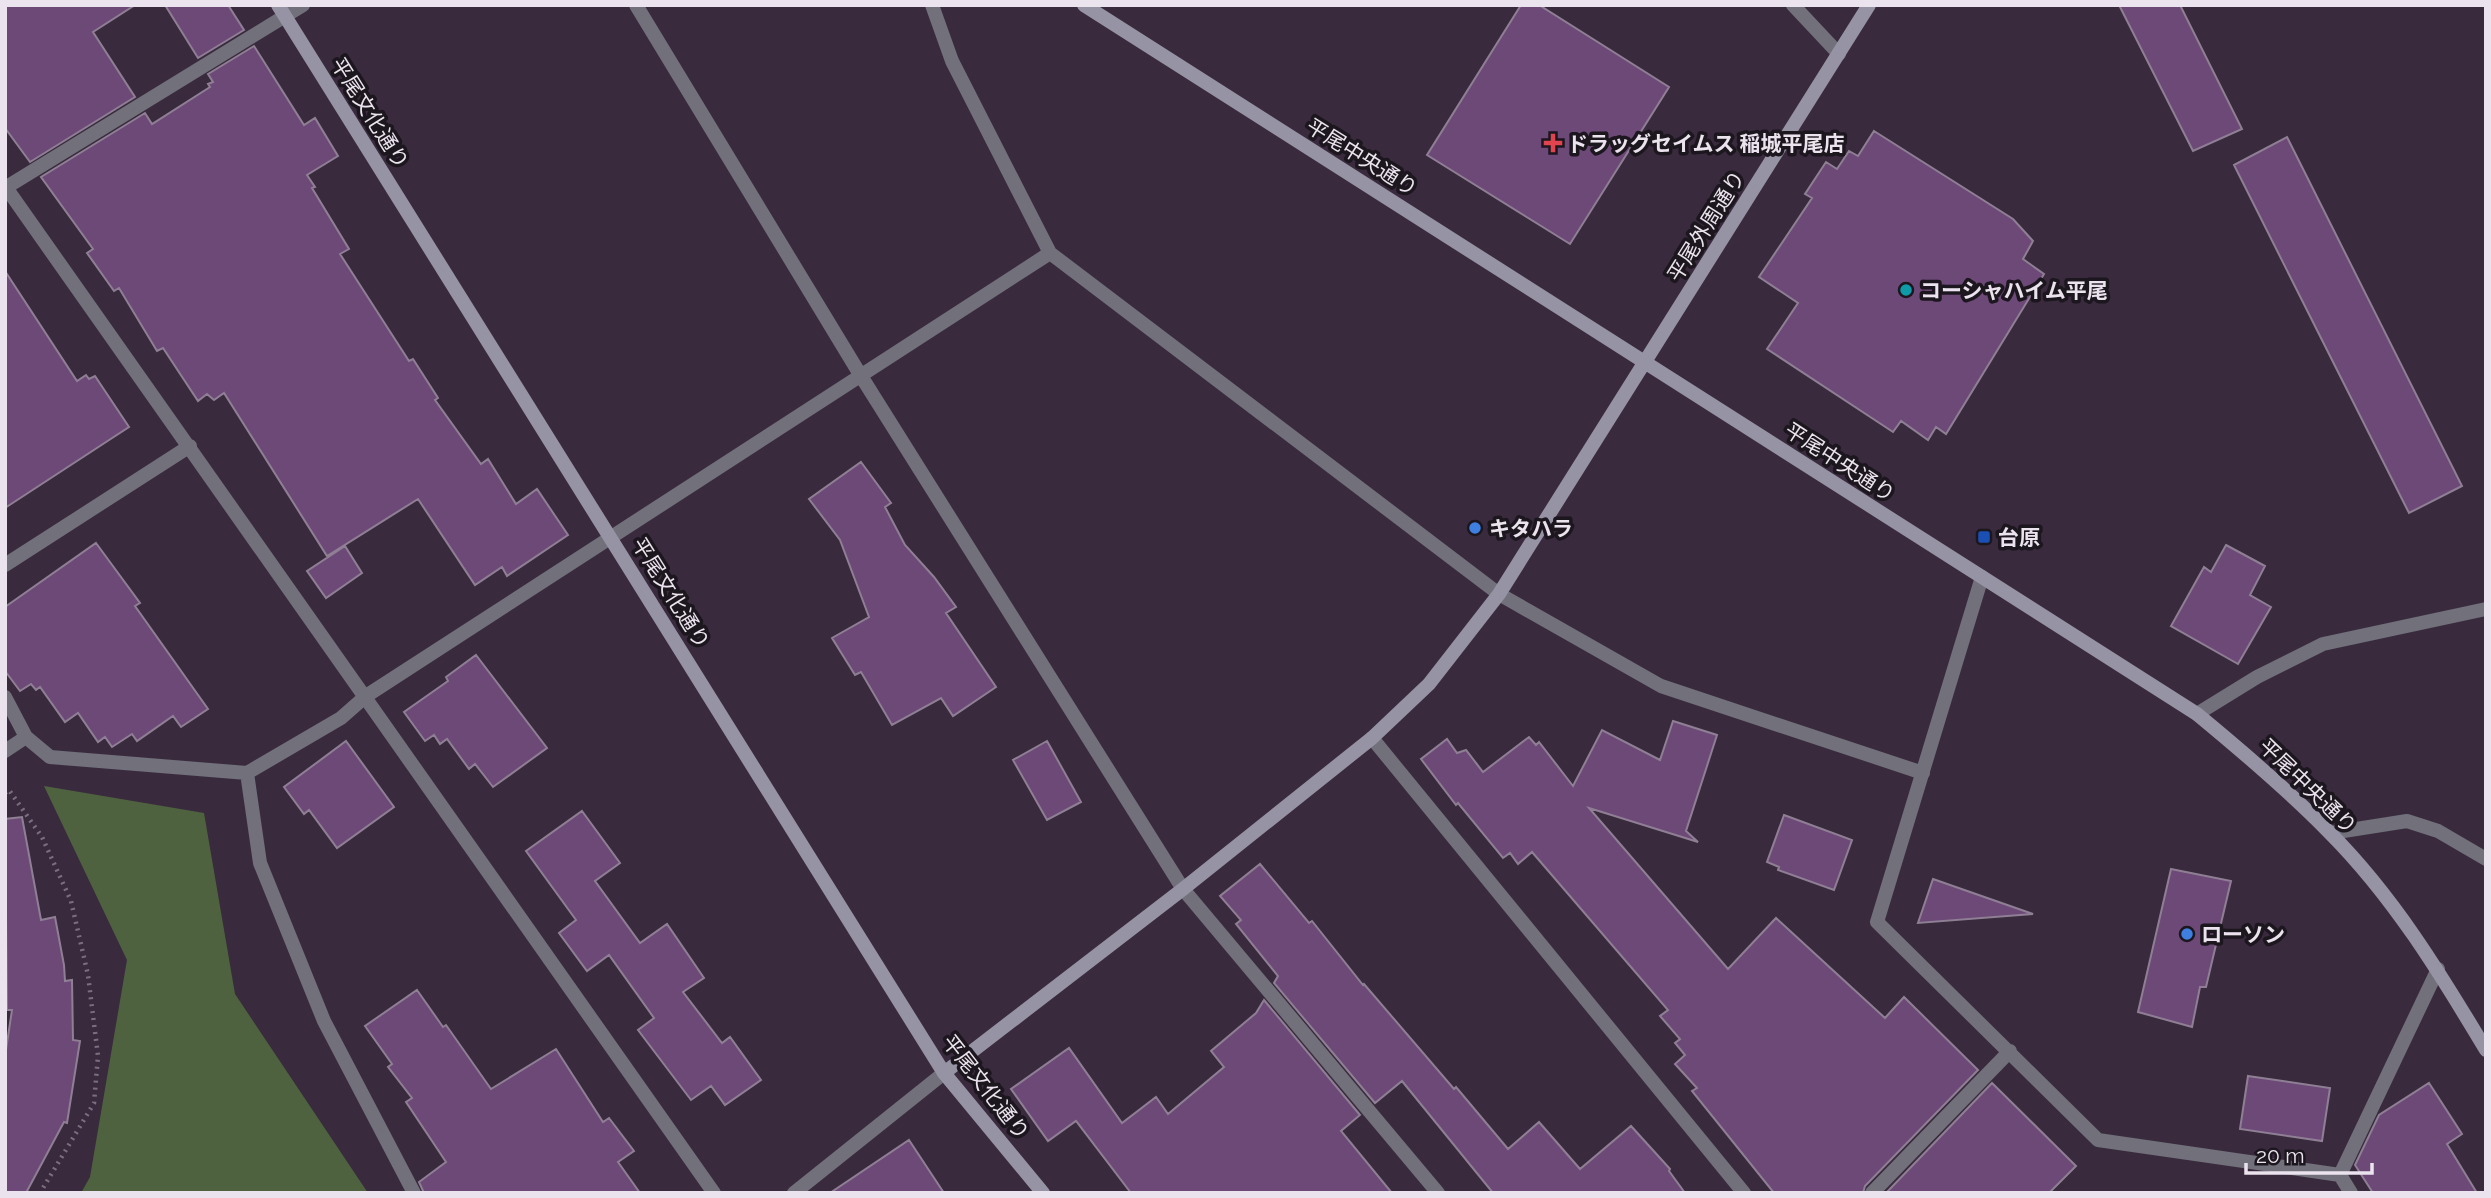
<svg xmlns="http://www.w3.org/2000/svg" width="2491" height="1198" font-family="Raleway,'Noto Sans JP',sans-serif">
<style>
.green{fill:#4f623f}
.building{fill:#6d4978;stroke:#8f7f94;stroke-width:2}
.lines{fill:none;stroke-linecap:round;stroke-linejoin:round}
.path{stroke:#7b6f7f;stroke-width:4.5;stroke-dasharray:2 5;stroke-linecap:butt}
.lane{stroke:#71707b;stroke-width:14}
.street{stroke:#71707b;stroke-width:14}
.secondary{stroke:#9593a4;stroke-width:14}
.health-dot{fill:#e0444e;stroke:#1c161e;stroke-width:2.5}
.culture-dot{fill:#0f9aa8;stroke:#1c161e;stroke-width:2.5}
.shop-dot{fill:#3f7fe0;stroke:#1c161e;stroke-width:2.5}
.transit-dot{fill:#1a4fb4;stroke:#1c161e;stroke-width:2.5}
.labels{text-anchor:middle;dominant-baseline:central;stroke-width:7;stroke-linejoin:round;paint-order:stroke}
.street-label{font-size:21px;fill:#ebe3ee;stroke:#1c161e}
.poi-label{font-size:21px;font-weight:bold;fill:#ebe3ee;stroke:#1c161e;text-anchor:start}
</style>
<rect width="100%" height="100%" fill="#392b3d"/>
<!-- green -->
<path class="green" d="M44,786L204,813L235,994L368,1193H81L90,1177L127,960Z"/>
<!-- building -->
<path class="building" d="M5,5H135L93,32L135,97L30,162L5,128Z
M165,5H228L244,30L198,58Z
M1521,5H1539L1669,87L1570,244L1427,155Z
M2119,5H2180L2242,129L2193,151Z
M254,46L304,125L315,118L338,156L307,175L315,187L312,188L349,249L340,254L409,361L413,359L438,398L435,400L481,464L488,459L516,504L537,489L568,535L507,576L502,567L475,585L418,499L327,556L224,393L214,400L207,394L198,401L163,348L157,351L119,288L114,291L87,253L93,249L41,177L145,113L152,124L210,87L208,84L213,82L208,74Z
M1874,131L2013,219L2033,241L2023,259L2044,274L1946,434L1936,427L1928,440L1901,421L1893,432L1767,349L1798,303L1759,277L1812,198L1805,194L1826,162L1837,169L1849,151L1858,156Z
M2287,137L2462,486L2409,513L2234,165Z
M5,271L77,381L86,375L89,379L95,376L129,427L5,508Z
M861,462L891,503L885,507L905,545L934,577L956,607L946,613L996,687L953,716L941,698L892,725L861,672L855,675L832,638L869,617L840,540L809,499Z
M96,543L140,603L135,606L208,709L181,727L173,716L137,741L132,734L112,747L105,737L98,742L78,713L65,722L40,687L36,690L31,684L20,691L5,671V607Z
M2226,545L2265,566L2250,595L2271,607L2238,664L2171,626L2204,567L2211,572Z
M345,546L362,573L326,598L307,571Z
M476,655L547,748L493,787L475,764L469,769L447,739L440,744L434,735L425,741L404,712L448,681L446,677Z
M1673,721L1717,735L1686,831L1698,842L1589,808L1728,969L1776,918L1885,1018L1904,997L1978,1070L1865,1186L1863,1193H1774L1692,1091L1697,1088L1675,1064L1685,1055L1675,1043L1680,1039L1660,1016L1668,1010L1532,852L1518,864L1510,853L1503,858L1458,803L1456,805L1421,759L1447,739L1457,753L1466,750L1483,772L1529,737L1536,745L1539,742L1573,786L1602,730L1660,760Z
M346,741L394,807L337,848L309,810L304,814L284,787Z
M1047,741L1081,802L1047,820L1013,760Z
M582,811L620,863L595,881L640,943L667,924L704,978L683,992L722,1043L730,1037L761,1080L725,1105L711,1086L691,1100L638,1030L654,1018L609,955L587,971L559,933L576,920L526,851Z
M1784,815L1852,840L1834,890L1778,870L1779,867L1767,862Z
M22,817L41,920L55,917L64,965L65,981L72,980L73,1040L80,1041L67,1123L64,1122L26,1193H5V1056L12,1010H7L5,819Z
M1260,864L1309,923L1312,921L1363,985L1364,984L1454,1089L1456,1087L1508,1149L1539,1122L1580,1169L1631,1126L1670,1169L1669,1171L1685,1193H1493L1402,1081L1375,1103L1274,983L1278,976L1236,924L1241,920L1220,896Z
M2171,869L2231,881L2206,987H2200L2192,1027L2138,1012Z
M1933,879L2033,914L1918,923Z
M417,990L443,1027L446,1025L491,1089L556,1049L603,1122L609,1118L634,1151L618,1162L640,1193H424L419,1182L446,1162L406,1102L412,1098L388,1067L392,1064L365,1026Z
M1264,1000L1360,1115L1341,1131L1392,1193H1131L1076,1121L1048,1141L1011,1089L1069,1048L1122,1123L1156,1097L1168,1114L1224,1067L1211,1051L1256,1013Z
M2248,1076L2330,1088L2322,1141L2240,1129Z
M1992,1083L2076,1166L2049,1193H1886Z
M2429,1083L2462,1134L2447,1144L2477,1193H2373L2355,1165L2379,1115Z
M909,1140L944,1193H830Z"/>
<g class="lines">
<!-- path -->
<path class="path" d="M5,793L9,790L42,837L71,901L88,975L98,1056L94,1103L40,1193"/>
<!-- lane -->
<path class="lane" d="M2331,833L2407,821L2438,831L2486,859"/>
<!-- street -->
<path class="street" d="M636,5L861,376L1183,889L1438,1193
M932,5L952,61L1050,253L1499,594L1661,686L1923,773
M1793,5L1839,54
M5,186L714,1193
M5,188L303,5
M5,565L190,446
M1982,577L1877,922L2098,1140L2340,1175L2351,1193
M5,697L26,737L50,757L247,773L341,718L366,696L1050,253
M2197,714L2257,677L2323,644L2486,609
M1372,738L1744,1193
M5,751L26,737
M247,773L260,863L324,1021L414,1193
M2340,1175L2438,969
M794,1193L944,1073
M1872,1193L2010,1051"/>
<!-- secondary -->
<path class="secondary" d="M278,5L944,1073L1043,1193
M1084,5L2197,714C2243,752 2288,790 2329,832C2393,896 2440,973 2486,1050
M944,1073L1183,889L1372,738L1429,684L1499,594L1869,5"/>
</g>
<!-- markers -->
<path class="health-dot" d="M1549.5 132.5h7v7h7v7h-7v7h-7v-7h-7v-7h7z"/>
<circle class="culture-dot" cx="1906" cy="290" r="7"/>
<g class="shop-dot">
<circle cx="1475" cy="528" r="7"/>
<circle cx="2187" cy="934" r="7"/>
</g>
<rect class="transit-dot" x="1977" y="530" width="14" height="14" rx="3.5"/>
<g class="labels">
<!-- street labels -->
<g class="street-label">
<text transform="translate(370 113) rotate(58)">平尾文化通り</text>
<text transform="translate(1362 157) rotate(32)">平尾中央通り</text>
<text transform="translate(1706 226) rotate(-58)">平尾外周通り</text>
<text transform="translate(1840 462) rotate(33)">平尾中央通り</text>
<text transform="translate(671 593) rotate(58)">平尾文化通り</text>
<text transform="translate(2308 786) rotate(44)">平尾中央通り</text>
<text transform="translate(986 1087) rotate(52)">平尾文化通り</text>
</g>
<!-- poi labels -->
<g class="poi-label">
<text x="1567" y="143">ドラッグセイムス 稲城平尾店</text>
<text x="1920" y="290">コーシャハイム平尾</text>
<text x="1489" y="528">キタハラ</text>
<text x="1998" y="537">台原</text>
<text x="2201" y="934">ローソン</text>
</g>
</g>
<!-- border -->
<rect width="2491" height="1198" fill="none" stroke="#ebe3ee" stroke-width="14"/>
<!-- scale -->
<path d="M2246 1163v10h126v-10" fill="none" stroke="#ebe3ee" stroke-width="3.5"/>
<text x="2256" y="1163" font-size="21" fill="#ebe3ee" stroke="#1c161e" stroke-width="5" paint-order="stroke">20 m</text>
</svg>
